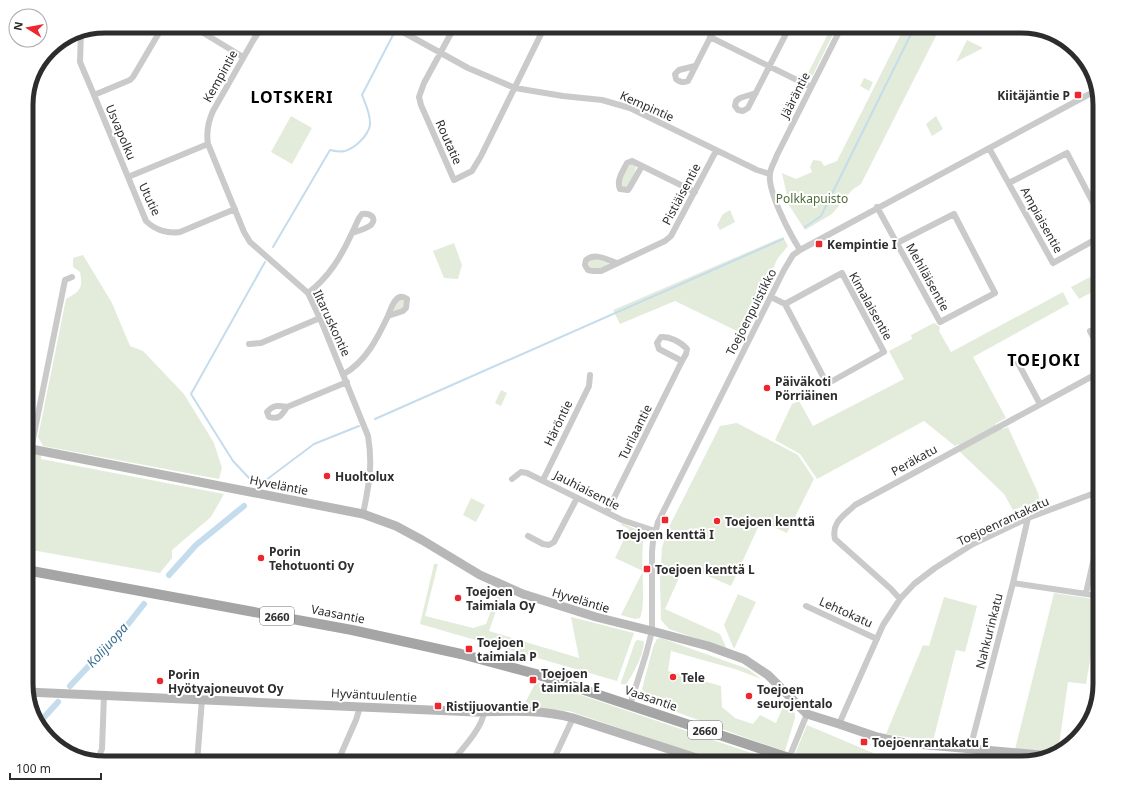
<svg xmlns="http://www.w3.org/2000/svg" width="1126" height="789" font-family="'Noto Sans',sans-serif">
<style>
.green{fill:#e3ecda}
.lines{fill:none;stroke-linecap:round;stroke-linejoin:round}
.stream{stroke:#c5dced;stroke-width:2}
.canal{stroke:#c5dced;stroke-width:6}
.street{stroke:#cacaca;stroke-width:6}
.secondary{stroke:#b7b7b7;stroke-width:9}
.primary{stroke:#a5a5a5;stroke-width:10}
.primary-bridge{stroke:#a5a5a5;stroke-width:10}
.poi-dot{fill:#ee262e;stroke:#fff;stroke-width:1.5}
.labels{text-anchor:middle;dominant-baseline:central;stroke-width:4;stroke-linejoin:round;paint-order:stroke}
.shield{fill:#fff;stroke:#6c6c6c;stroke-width:1}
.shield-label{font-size:11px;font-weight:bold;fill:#2d2d2d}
.street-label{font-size:12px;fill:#2d2d2d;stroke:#fff}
.poi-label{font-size:12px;font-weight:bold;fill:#2d2d2d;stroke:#fff;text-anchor:start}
.park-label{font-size:12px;fill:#4f6b39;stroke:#fff}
.water-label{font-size:13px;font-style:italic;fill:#386d93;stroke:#fff}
.district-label{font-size:16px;font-weight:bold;letter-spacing:1px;fill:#000;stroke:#fff}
.rim{fill:none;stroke:#2d2d2d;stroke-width:5}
</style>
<rect width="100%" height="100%" fill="#fff"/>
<!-- green -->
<path class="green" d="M832,26H837L813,75C808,80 805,79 798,76L808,73Z
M905,26H941L861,184L852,190L832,214L805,230L789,205L782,173L796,179L812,172L810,167L813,160L821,161L824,166L837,161Z
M967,40L983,48L956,62Z
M864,78L873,82L869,91L860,86Z
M291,116L312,128L292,164L271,152Z
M936,116L943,129L932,136L926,124Z
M631,164H634L636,166C636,173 631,182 626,187H623L621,184C621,178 626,168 631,164Z
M730,210L735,222L720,230L717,225L723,214Z
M783,237L788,246L778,258L741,333L675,301L620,324L613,310Z
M454,243L462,265L458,279L444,278L433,251Z
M83,255L112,303L130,346L143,351L184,394L214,443L222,468L219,479L43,446L38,437L66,299C81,291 83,288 80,272L73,267V258Z
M595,258L609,264C602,268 596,271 589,266V262L592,259Z
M1100,272V288L1079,299L1071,287Z
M1063,292L1069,304L973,357L1006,418L995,424L1003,429L1008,427L1038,493L1040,501L1013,510L1004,494L960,452L959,444L955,446L924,421L817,479L800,454L775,440L792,404L799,401L813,426L904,379L889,351L912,339L911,335L934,323L940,327L939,331L951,352Z
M402,299L404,301L403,308L394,312L393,310L398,300Z
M501,390L507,393L501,406L495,403Z
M737,423L798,455L814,479L787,533L761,521L731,586L681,564L683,569L665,609L720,634L727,649L669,629L661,620L660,581L662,547L670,525L720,426Z
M30,454L41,455V459L224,494L211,517L172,550V558L160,573L26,549V518L35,473L27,472Z
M471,498L485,505L476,522L463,515Z
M622,523L644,533C641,553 643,573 643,593C643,602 643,610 640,618L635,619L621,615L643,571L615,558L629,529L621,525Z
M434,564H438L425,616L473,628L486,624L497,594H502L489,631L579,658L571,617L634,633L617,681L420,624Z
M1054,593L1100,600L1086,684L1068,682L1058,752L1015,749Z
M738,594L756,602L734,649L724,625Z
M944,597L977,606L965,652L956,650L933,741L886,734L923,645L929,646Z
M661,638L748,669L761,679L738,670L671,651L668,671L721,686L722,707L735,718L753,724L760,715L776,723L785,702L795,714V718L785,751L749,739L647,701L642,689L653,647L657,639Z
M637,640L644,641C644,656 633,673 626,685L621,684V682L635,642Z
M536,682L557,687L781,763H759L760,760L750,757L739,758L733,763H723L569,711L527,709L525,707V703Z
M807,725L878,755L970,763H826L795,754Z"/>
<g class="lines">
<!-- stream -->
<path class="stream" d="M805,227L821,216L915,26
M273,247L330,150C334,151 341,152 345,151C355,148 368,136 370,125C371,115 365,103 362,95L394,33
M265,262L191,394L233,461L249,478L266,480L314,444L359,426
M375,419L783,239"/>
<!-- canal -->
<path class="canal" d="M169,575L196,545L244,506
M70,686L129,623L144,604
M38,724L58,702"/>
<!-- street -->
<path class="street" d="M192,26L243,57
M266,26L258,33L254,39L213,111C208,122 206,132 208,144L244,232L250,242L308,293L322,323L368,436C373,465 369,485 363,514
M392,26L468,68L515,88L563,96L602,100L630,108L757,170L770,174
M455,26L424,83L419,97L421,105L454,180L472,171L481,156L545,26
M81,31L80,62L94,95L130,80L133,77L163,26
M710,37L811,87
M695,66L679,70L675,74L676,79C680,82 682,83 688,81L716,26
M756,93L740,98L736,101L735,106L738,110L743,111L748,108L790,26
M94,95L128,177
M208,144L128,177L146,221C155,230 168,234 180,232L235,209
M989,148L1053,263L1100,237
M642,166L630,187L628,190L620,189C616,180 623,171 627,163L632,161L695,192
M1009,183L1067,153L1100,216
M877,207L940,322L995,293L954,214L897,243
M800,250C790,234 767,191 770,173C771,167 775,161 777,155L842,26
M617,263C606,260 596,252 586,260L585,265L588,270L593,271H601L665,241L671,236L716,151
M308,293C329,277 341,257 352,233C358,231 366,229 371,225C378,217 369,213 362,214L359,218L352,233
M771,297L785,304L827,384L884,352L842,273L785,304
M1090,331L1100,350
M249,344L261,343L320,318
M1018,363L1040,404
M344,374C366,361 377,339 388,316L403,311L406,308L407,299C396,291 391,308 388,316
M287,407C278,405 273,405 267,412L269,417C279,420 282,415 287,407L347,382
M31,449L65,280L72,277
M512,479L521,472L527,473L622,520L655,531
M543,480L589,386L590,375
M607,512L682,361L686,354L687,349C681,342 669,336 661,337L657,343L659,349L682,361
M528,536L543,544L549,545L554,542L577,498
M1013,583L1100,596
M1086,593L1094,558
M900,599L891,589L835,539C831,522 844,516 855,505L1100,372
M806,606L877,639
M630,705L646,654L652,631V552L653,541L658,522L784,270L793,255L800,250L1097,90
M839,724L883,625L900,599L914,584L935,568L973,544L1028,518L1100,491
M970,749L1013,583L1028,518
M97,760L102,749L104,695
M197,763L202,699
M337,763L356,720L360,707
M451,763C461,750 482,729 484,712
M552,763L573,718
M680,763L684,754
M787,763L807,714"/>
<!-- secondary -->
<path class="secondary" d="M26,448L363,514L396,526L422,540L480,575L523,594L596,617L652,631L708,646L744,659L768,675L807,714L839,724L877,737L905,743L1052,756
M27,692L475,712C507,711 542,709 573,718L712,763"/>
<!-- primary -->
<path class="primary" d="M26,570L352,630L461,654L536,674L780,755"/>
<!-- primary-bridge -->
<path class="primary-bridge" d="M780,755L798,761"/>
</g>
<!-- markers -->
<g class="poi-dot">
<rect x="1074" y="91" width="8" height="8" rx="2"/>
<rect x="815" y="240" width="8" height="8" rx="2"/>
<circle cx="767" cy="388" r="4"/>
<circle cx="327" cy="476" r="4"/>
<rect x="661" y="516" width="8" height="8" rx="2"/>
<circle cx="717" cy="521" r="4"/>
<circle cx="261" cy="558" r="4"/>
<rect x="643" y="565" width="8" height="8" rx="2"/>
<circle cx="458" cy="598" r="4"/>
<rect x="465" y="645" width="8" height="8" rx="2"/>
<circle cx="673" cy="677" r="4"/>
<rect x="529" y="676" width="8" height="8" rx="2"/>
<circle cx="160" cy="681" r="4"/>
<circle cx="749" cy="696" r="4"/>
<rect x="434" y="702" width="8" height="8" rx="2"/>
<rect x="860" y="738" width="8" height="8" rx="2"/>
</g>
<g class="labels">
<!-- shield labels -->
<g class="shield">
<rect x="260" y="607" width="34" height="18" rx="3"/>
<rect x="688" y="721" width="34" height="18" rx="3"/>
</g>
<g class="shield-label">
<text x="277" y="616">2660</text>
<text x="705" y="730">2660</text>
</g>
<!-- street labels -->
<g class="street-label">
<text transform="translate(220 76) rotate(-61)">Kempintie</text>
<text transform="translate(795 95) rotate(-63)">Jääräntie</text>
<text transform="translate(647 106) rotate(24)">Kempintie</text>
<text transform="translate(121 132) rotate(67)">Usvapolku</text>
<text transform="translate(449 142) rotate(66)">Routatie</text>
<text transform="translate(681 194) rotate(-62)">Pistiäisentie</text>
<text transform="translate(150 199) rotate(65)">Ututie</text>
<text transform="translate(1042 220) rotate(61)">Ampiaisentie</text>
<text transform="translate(928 277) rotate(61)">Mehiläisentie</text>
<text transform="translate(871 306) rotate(61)">Kimalaisentie</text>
<text transform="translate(751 312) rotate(-63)">Toejoenpuistikko</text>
<text transform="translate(332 323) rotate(65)">Iltaruskontie</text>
<text transform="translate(558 423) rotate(-64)">Häröntie</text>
<text transform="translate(635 432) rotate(-64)">Turilaantie</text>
<text transform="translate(914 460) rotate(-29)">Peräkatu</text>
<text transform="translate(279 485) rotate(11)">Hyveläntie</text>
<text transform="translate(587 490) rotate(27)">Jauhiaisentie</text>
<text transform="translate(1003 521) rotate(-25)">Toejoenrantakatu</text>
<text transform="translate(581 600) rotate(17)">Hyveläntie</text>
<text transform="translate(846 612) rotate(24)">Lehtokatu</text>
<text transform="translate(338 614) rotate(11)">Vaasantie</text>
<text transform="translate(989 631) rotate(-76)">Nahkurinkatu</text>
<text transform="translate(374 695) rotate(3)">Hyväntuulentie</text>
<text transform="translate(651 698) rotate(19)">Vaasantie</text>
</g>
<!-- poi labels -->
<g class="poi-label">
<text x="1070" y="95" text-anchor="end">Kiitäjäntie P</text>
<text x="827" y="244">Kempintie I</text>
<text x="775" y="381">Päiväkoti<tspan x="775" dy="14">Pörriäinen</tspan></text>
<text x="335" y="476">Huoltolux</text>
<text x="725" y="521">Toejoen kenttä</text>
<text x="665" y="534" text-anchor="middle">Toejoen kenttä I</text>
<text x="269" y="551">Porin<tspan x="269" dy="14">Tehotuonti Oy</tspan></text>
<text x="655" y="569">Toejoen kenttä L</text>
<text x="466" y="591">Toejoen<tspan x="466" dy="14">Taimiala Oy</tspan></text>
<text x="477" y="642">Toejoen<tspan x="477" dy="14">taimiala P</tspan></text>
<text x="541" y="673">Toejoen<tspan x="541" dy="14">taimiala E</tspan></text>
<text x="168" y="674">Porin<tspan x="168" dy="14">Hyötyajoneuvot Oy</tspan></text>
<text x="681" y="677">Tele</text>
<text x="757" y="689">Toejoen<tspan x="757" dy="14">seurojentalo</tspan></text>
<text x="446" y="706">Ristijuovantie P</text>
<text x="872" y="742">Toejoenrantakatu E</text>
</g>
<!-- park labels -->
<g class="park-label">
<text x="812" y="198">Polkkapuisto</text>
</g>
<!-- water labels -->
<g class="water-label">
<text transform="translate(107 645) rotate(-48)">Kolijuopa</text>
</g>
<!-- district labels -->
<g class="district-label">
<text x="292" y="97">LOTSKERI</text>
<text x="1044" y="360">TOEJOKI</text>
</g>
</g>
<!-- crop -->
<path d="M0 0H1126V789H0ZM105 33H1021A72 72 0 0 1 1093 105V684A72 72 0 0 1 1021 756H105A72 72 0 0 1 33 684V105A72 72 0 0 1 105 33Z" fill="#fff" fill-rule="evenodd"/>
<path class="rim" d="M105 33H1021A72 72 0 0 1 1093 105V684A72 72 0 0 1 1021 756H105A72 72 0 0 1 33 684V105A72 72 0 0 1 105 33Z"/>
<!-- north arrow -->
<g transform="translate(28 28) rotate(281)"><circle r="19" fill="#ffffff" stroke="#ababab"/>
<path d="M0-3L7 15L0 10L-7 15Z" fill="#ee262e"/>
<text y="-6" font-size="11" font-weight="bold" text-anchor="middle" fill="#2d2d2d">N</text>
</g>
<!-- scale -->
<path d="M10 773v6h91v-6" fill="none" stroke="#2d2d2d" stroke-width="2"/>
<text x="16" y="773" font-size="12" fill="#2d2d2d" stroke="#ffffff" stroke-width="3" paint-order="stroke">100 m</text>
</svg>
